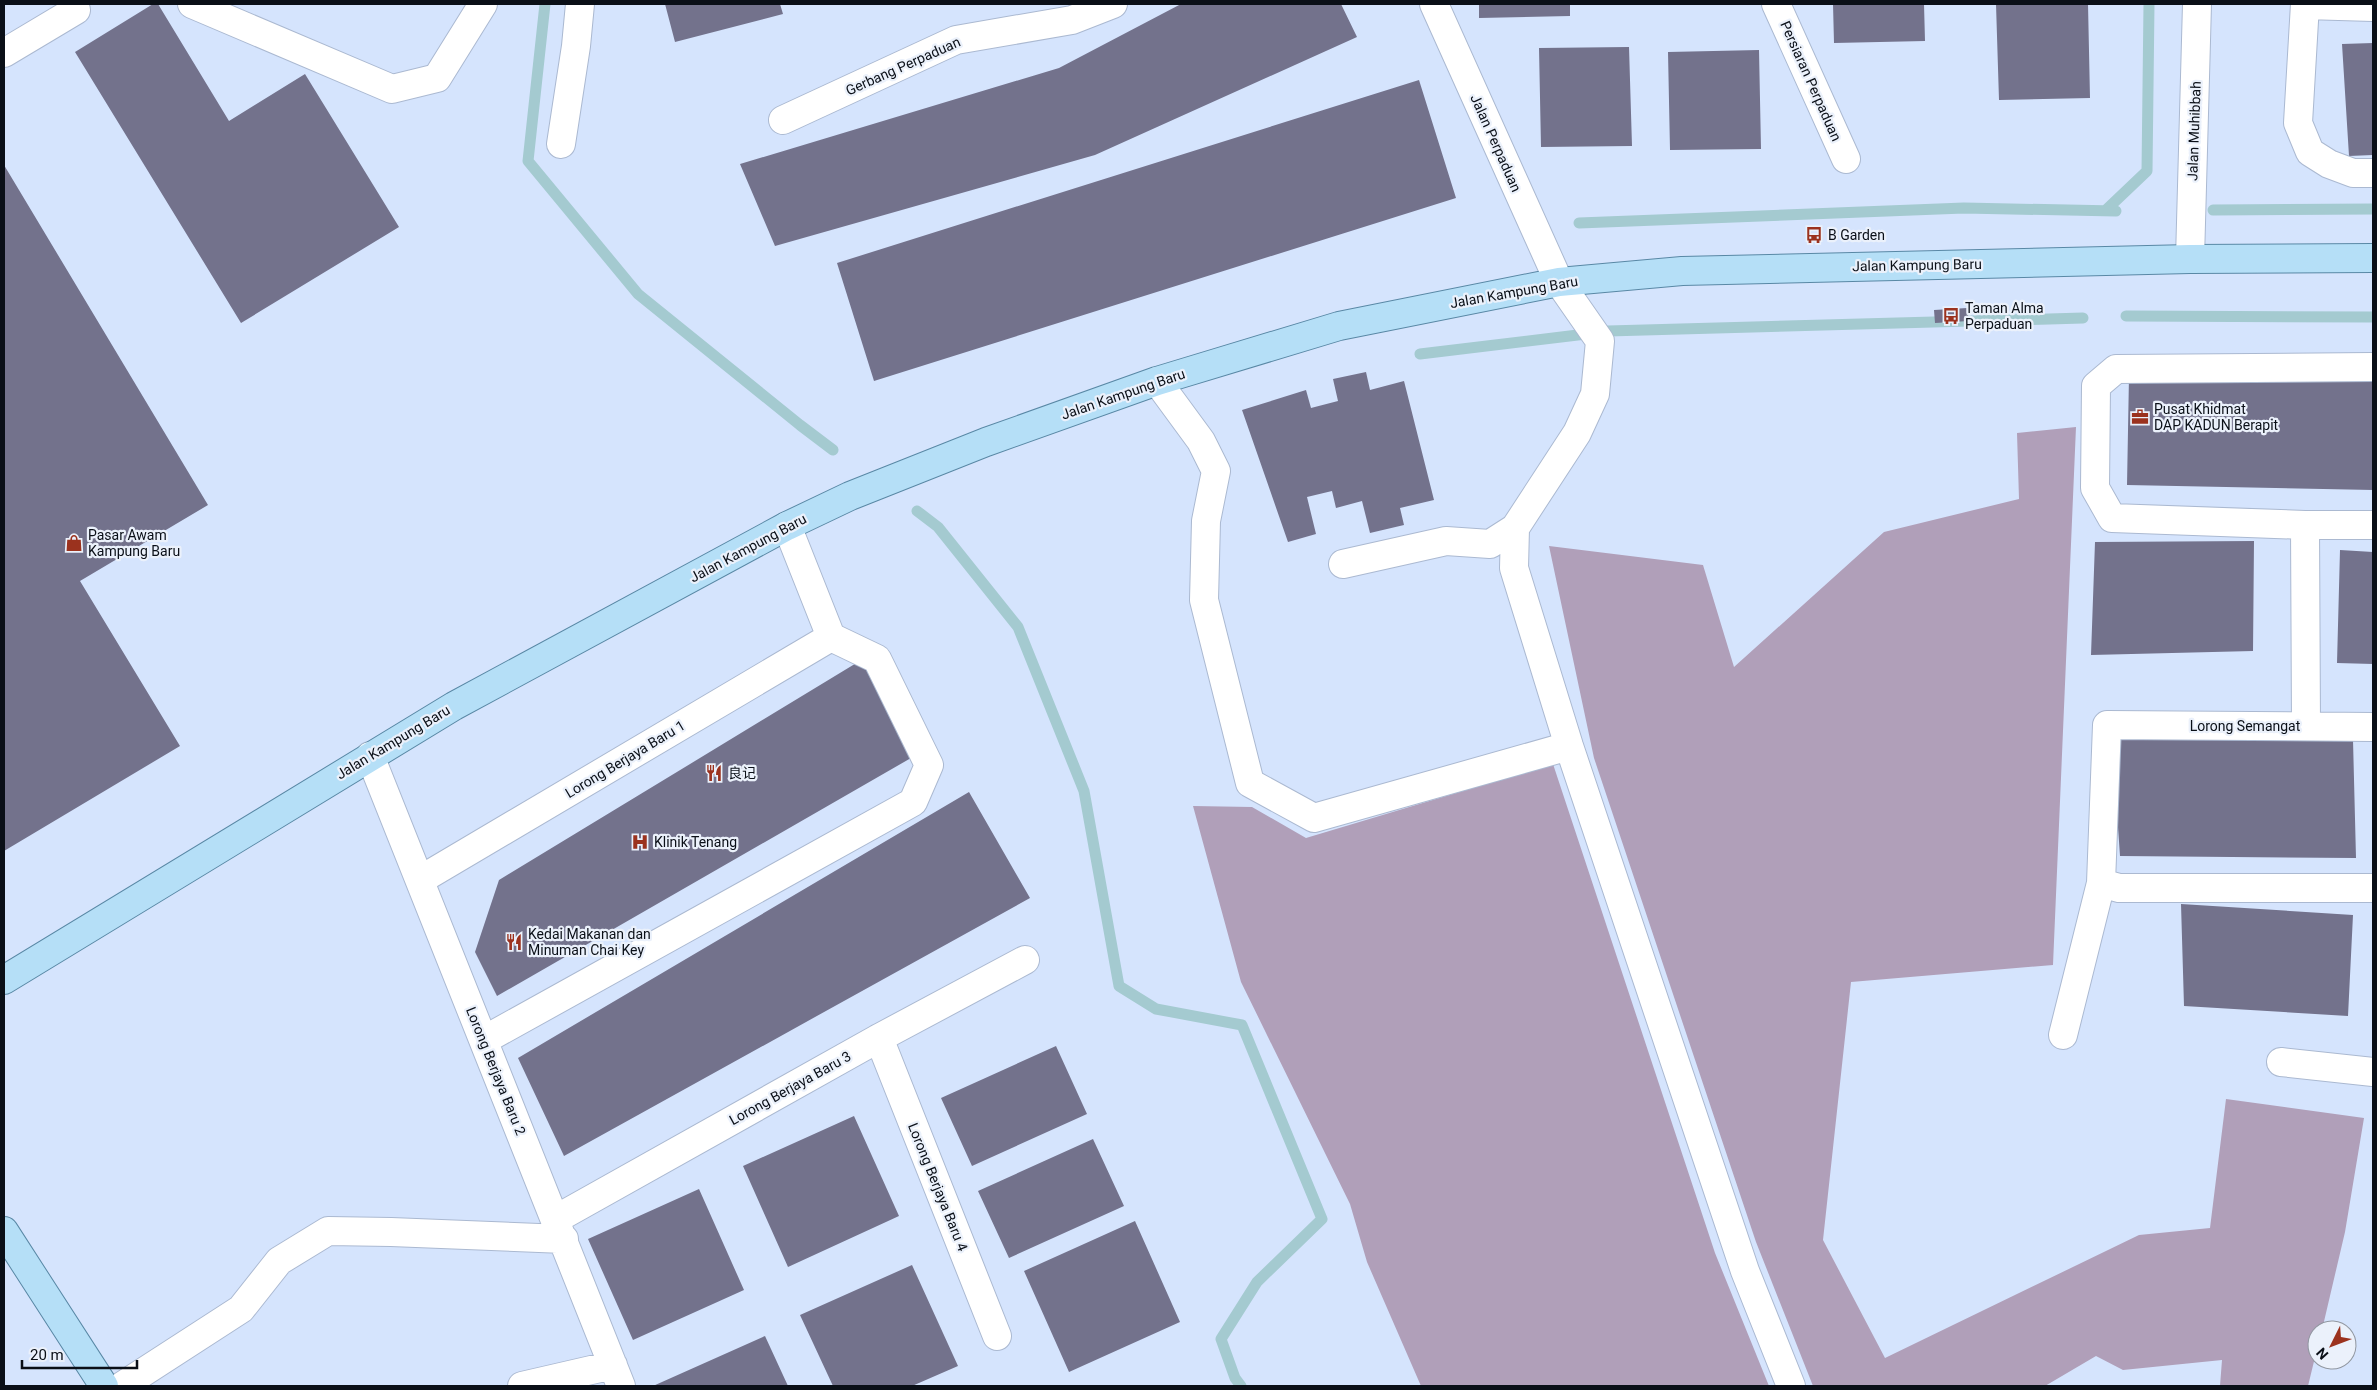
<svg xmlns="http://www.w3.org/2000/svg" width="2377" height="1390" font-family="Roboto,'Noto Sans SC',sans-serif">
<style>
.forest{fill:#b09fb9}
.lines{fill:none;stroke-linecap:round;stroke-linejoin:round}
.stream{stroke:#a4cad0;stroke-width:11}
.building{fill:#73728c}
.minor-casing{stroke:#abb9d1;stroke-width:30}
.major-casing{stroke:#5988a5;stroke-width:30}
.minor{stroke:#fff;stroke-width:28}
.major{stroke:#b5dff7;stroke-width:28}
.labels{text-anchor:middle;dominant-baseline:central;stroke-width:4.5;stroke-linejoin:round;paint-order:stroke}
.street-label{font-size:14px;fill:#0a0f17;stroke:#ebf1fb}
.poi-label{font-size:14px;fill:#0a0f17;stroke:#ebf1fb;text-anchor:start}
</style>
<rect width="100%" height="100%" fill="#d5e4fd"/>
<!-- forest -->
<path class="forest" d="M2076,427L2053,965L1851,982L1823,1240L1885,1358L2139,1235L2210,1228L2226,1099L2364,1118L2345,1232L2322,1330H2317V1349L2308,1386H2220L2222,1360L2123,1370L2096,1356L2045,1386H1813L1756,1242L1594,758L1549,546L1703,565L1734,667L1884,532L2019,499L2017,433Z
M1553,764L1715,1253L1769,1386H1421L1367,1262L1350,1204L1241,982L1193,806L1252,807L1306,838Z"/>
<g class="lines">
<!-- stream -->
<path class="stream" d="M545,4L528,161L638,294L800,425L833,450
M2106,210L2147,171L2149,4
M2213,210L2373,209
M1579,223L1964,208L2116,211
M2126,316L2373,317
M1608,331L2083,318
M1420,354L1586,334
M917,511L938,527L1018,627L1084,791L1119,986L1156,1009L1242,1025L1322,1219L1257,1282L1221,1339L1235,1378L1241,1386"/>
</g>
<!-- building -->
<path class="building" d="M153,4H158L229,121L305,74L399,227L241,323L75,52Z
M665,4H780L783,14L675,42Z
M1181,4H1341L1357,37L1095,155L775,246L740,164L1059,68Z
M1479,4H1570V16L1479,18Z
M1833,4H1924L1925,41L1834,43Z
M1996,4H2088L2090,98L1999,100Z
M2373,43V155L2349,156L2342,44Z
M1629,47L1632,146L1541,147L1539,48Z
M1759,50L1761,149L1670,150L1668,52Z
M1419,80L1456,198L874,381L837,263Z
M4,165L208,505L80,581L180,746L4,851Z
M1967,308L1969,321L1935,323L1934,310Z
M1366,372L1370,390L1404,381L1434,500L1400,508L1404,525L1370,533L1362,501L1336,508L1332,491L1307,497L1316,534L1288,542L1242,410L1306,390L1311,408L1338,401L1333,379Z
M2129,376L2373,381V490L2127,485Z
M2254,541L2253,651L2091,655L2095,542Z
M2340,550L2373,552V664L2337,663Z
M863,659L911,758L497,996L475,952L499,880Z
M2112,740H2353L2356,858L2120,856Z
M969,792L1030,898L564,1156L518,1058Z
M2181,904L2353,915L2348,1016L2184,1006Z
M1056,1046L1087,1114L972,1166L941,1098Z
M854,1116L899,1216L788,1267L743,1166Z
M1093,1139L1124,1206L1009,1258L978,1191Z
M699,1189L744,1290L633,1340L588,1239Z
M1135,1221L1180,1322L1069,1372L1024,1271Z
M912,1265L958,1366L912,1386H833L800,1315Z
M765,1336L788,1386H653Z"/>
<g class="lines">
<!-- minor casing -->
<g class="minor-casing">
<path id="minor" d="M192,4L392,89L437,78L483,4
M1434,4L1559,282L1600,341L1595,394L1577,433L1515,528L1514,568L1569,746L1745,1271L1791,1386
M1776,4L1846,159
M2305,4L2298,123L2310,152L2329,164L2353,173H2373
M2305,5L2373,7
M4,53L76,10
M783,120L956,40L1072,20L1113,4
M561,144L576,46L580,4
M2190,259L2197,4
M2373,367L2116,369L2096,386L2095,488L2112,518L2305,525H2373
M1157,381L1201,441L1216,471L1206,521L1204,600L1250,783L1314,818L1569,746
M2305,525L2306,726
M1343,564L1446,541L1490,544L1515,528
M2373,727L2107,725L2101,883L2119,888H2373
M370,756L621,1386
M420,880L831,637
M2063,1035L2101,883
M879,1038L997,1336
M484,1040L913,802L929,765L877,659L831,637L787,526
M2281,1062L2373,1072
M556,1219L879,1038L1025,960
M122,1386L241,1309L279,1261L328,1231L391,1232L564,1239
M522,1386L613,1365"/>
</g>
<!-- major casing -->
<g class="major-casing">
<path id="major" d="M4,980L454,706L787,526L850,496L986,442L1157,381L1339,326L1559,282L1682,271L2190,259L2373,258
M4,1231L104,1386"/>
</g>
<!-- minor -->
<use href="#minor" class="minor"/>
<!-- major -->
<use href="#major" class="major"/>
</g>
<!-- icons -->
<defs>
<g id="bus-bare" transform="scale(1.35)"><path d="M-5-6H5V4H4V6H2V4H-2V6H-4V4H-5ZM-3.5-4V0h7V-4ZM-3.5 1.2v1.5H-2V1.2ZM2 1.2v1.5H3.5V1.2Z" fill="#9b321e" stroke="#ebf1fb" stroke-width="2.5" paint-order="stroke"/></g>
<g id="office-bare" transform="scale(1.35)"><path d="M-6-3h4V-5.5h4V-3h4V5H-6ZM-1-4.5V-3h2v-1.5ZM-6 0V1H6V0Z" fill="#9b321e" stroke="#ebf1fb" stroke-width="2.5" paint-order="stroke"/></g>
<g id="shop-bare" transform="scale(1.35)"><path d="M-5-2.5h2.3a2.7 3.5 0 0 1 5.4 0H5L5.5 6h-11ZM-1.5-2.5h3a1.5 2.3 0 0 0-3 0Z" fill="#9b321e" stroke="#ebf1fb" stroke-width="2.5" paint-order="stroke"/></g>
<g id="restaurant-bare" transform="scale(1.35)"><path d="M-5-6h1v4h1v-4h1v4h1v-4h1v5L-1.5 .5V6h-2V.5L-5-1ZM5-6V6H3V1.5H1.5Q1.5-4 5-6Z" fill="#9b321e" stroke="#ebf1fb" stroke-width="2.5" paint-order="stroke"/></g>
<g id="hospital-bare" transform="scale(1.35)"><path d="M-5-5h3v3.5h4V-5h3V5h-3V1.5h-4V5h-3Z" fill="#9b321e" stroke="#ebf1fb" stroke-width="2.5" paint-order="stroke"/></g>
</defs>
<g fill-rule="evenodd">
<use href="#bus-bare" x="1814" y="235"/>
<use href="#bus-bare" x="1951" y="316"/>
<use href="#office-bare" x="2140" y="417"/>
<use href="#shop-bare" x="74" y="543"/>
<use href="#restaurant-bare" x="714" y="773"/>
<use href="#hospital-bare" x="640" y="842"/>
<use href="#restaurant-bare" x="514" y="942"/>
</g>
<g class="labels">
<!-- street labels -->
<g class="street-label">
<text transform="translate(903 66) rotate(-24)">Gerbang Perpaduan</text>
<text transform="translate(1811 81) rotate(66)">Persiaran Perpaduan</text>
<text transform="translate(2194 131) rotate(-88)">Jalan Muhibbah</text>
<text transform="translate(1496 143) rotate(66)">Jalan Perpaduan</text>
<text transform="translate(1917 265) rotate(-1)">Jalan Kampung Baru</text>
<text transform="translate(1514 292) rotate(-10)">Jalan Kampung Baru</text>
<text transform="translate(1123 394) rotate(-19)">Jalan Kampung Baru</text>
<text transform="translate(748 548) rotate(-28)">Jalan Kampung Baru</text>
<text x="2245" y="726">Lorong Semangat</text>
<text transform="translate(393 742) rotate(-31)">Jalan Kampung Baru</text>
<text transform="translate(625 759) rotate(-31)">Lorong Berjaya Baru 1</text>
<text transform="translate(496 1071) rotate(68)">Lorong Berjaya Baru 2</text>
<text transform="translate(790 1088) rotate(-29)">Lorong Berjaya Baru 3</text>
<text transform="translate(938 1187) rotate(68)">Lorong Berjaya Baru 4</text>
</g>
<!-- poi labels -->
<g class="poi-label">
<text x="1828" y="235">B Garden</text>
<text x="1965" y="308">Taman Alma<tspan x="1965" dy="16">Perpaduan</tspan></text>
<text x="2154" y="409">Pusat Khidmat<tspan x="2154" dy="16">DAP KADUN Berapit</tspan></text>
<text x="88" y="535">Pasar Awam<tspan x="88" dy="16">Kampung Baru</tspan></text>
<text x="728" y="773">良记</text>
<text x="654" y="842">Klinik Tenang</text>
<text x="528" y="934">Kedai Makanan dan<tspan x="528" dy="16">Minuman Chai Key</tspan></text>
</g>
</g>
<!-- border -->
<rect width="2377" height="1390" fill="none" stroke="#0a0f17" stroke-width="10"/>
<!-- north arrow -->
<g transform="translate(2332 1345) rotate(228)"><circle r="24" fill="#ebf1fb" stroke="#9197a0"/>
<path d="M0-4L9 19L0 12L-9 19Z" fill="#9b321e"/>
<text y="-8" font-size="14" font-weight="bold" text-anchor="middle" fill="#0a0f17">N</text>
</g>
<!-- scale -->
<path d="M22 1360v8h115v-8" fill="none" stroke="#0a0f17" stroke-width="2.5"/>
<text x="30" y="1360" font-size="15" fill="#0a0f17" stroke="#ebf1fb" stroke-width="4" paint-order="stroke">20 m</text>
</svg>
